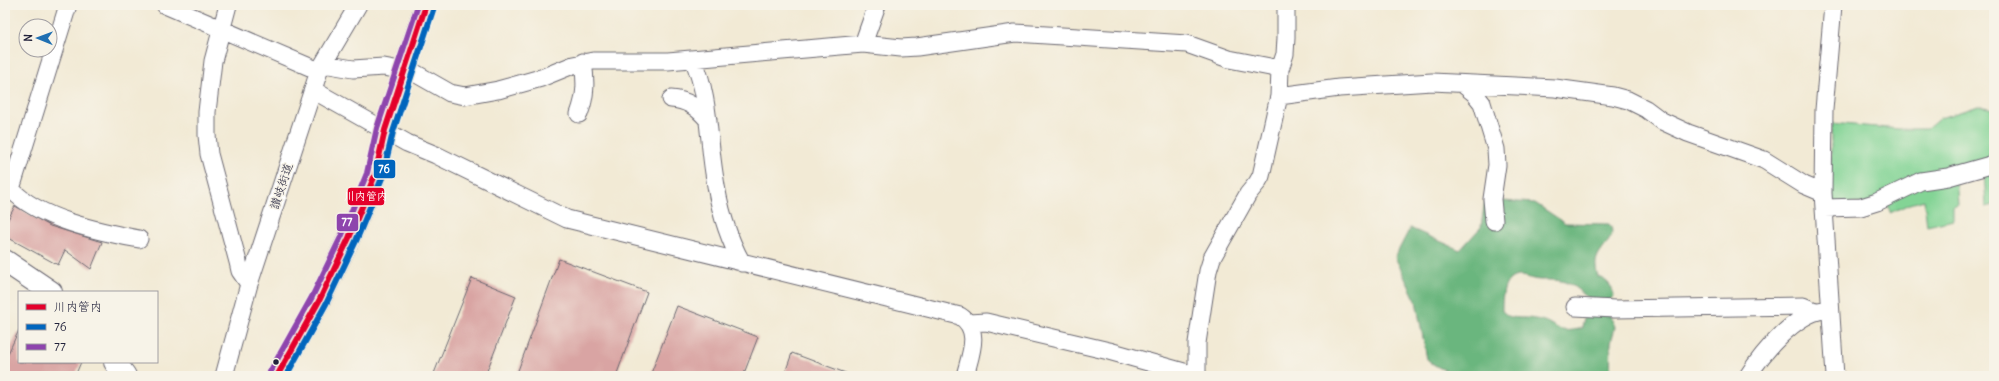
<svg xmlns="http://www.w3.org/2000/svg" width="1999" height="381" font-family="Delius,'Klee One',sans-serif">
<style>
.green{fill:#83d495;stroke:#527b68}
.forest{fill:#6ab67e;stroke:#466c5c}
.building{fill:#d9a4a3}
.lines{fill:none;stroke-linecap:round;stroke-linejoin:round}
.street-casing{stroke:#6b6871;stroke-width:19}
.secondary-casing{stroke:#6b6871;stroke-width:24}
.street{stroke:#fff;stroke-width:17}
.secondary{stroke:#fff;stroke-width:22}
.bus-1-casing{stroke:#f7f3e8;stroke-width:9}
.bus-2-casing{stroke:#f7f3e8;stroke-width:9}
.bus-3-casing{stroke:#f7f3e8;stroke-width:9}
.bus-1{stroke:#e4002b;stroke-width:6}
.bus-2{stroke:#0065bd;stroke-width:6}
.bus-3{stroke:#8e44ad;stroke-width:6}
.bus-dot{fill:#22223b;stroke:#f7f3e8;stroke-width:1.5}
.labels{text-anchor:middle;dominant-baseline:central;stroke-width:3;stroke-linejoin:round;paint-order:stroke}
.street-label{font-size:12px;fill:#22223b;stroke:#f7f3e8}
.line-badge{stroke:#f7f3e8;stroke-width:1.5}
.badge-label{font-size:11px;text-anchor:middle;font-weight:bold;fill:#fff}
</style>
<rect width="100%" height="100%" fill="#f7f3e8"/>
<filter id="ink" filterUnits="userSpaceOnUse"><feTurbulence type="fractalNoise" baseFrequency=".025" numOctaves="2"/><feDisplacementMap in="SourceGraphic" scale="8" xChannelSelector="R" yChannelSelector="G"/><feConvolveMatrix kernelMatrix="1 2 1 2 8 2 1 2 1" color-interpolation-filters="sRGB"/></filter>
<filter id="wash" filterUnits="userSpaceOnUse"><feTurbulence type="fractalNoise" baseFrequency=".012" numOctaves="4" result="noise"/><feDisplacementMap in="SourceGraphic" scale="16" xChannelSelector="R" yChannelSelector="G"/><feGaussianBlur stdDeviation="0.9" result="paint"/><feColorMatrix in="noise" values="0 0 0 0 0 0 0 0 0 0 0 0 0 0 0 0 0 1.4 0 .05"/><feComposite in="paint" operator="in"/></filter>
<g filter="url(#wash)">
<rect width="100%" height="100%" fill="#f2ead5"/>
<!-- green -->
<path class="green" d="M1979,106L1994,109V205L1986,207L1984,172L1956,177L1958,204L1953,206V220L1927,226L1924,200L1907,205L1890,213L1887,203L1831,205V123L1899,129H1927L1940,118Z"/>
<!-- forest -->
<path class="forest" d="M1485,200L1535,203L1565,223L1609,224C1619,237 1601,246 1597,258C1595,263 1596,271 1598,277C1608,281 1612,285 1614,296C1611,299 1606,303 1601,303C1592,303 1580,291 1573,286C1562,279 1552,280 1540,280C1533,280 1526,276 1519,276C1502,277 1502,299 1502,311L1508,316C1517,319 1526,317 1535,319C1559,322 1552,336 1582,328L1585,312L1610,314L1615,327L1611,342L1610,376H1491L1487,373C1467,375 1442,374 1427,359L1416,301L1395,257L1410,228L1460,250L1481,227Z"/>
<g id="blocks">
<!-- building -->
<path class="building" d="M15,206L50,226L102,242L91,269L65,250L58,265L5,236V225Z
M559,259L647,292L616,376H516Z
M472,278L516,296L485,376H433Z
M677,306L758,337L743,376H650Z
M19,330V362H81L75,376H5V360Z
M792,353L851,375V376H784Z"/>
</g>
</g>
<g filter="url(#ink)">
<use href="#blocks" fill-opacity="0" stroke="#6b6871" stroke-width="1"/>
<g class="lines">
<!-- street casing -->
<g class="street-casing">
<path id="street" d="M68,5L11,189C38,219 101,232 139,239
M165,5L319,71
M228,5L213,61L207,112V135L209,154L238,262L240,271L249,284
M1833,5L1824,110L1823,193L1835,376
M863,44L877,5
M693,59C709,95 708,135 714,173C718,203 727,236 742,263
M324,64L353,69L384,67L405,71
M406,68L450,93L465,96L498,90L541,78L573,65L593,61H668L863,44L901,48L917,47L1015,33L1187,44L1229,59L1280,69
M1464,85L1474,93L1482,103L1496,149L1497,165L1492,199L1494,221
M313,90L407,143L436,155L567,219L960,316C982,330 970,355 965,376
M1279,96L1339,88L1432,82L1555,88L1613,96L1628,100L1646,109L1662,121L1688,133L1764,160L1804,185L1823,193
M671,99C687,100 697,107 708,120
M579,114C586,96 586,81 583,62
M1824,208L1861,207L1877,202L1921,181L1948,177L1994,164
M1575,307L1615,309L1803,306L1815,311
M969,323L986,322L1109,351L1198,376
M224,376L249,284L319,71L358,5
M1197,376V343L1208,271L1212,258L1248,194L1257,183L1261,176L1279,96L1280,69L1285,54L1286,38V5
M1748,376C1762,353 1796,313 1824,310"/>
</g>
<!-- secondary casing -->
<g class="secondary-casing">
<path id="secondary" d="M5,261L51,292
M115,362L125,376
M277,376L319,301L349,238L375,175L385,130L426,5"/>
</g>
<!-- street -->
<use href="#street" class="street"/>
<!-- secondary -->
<use href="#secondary" class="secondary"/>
<!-- bus-1 casing -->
<g class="bus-1-casing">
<path id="bus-1" d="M277,376L319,301L349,238L375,175L385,130L426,5"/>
</g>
<!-- bus-2 casing -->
<g class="bus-2-casing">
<path id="bus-2" d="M286,376L326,304L356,241L382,178L393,132L434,7"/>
</g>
<!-- bus-3 casing -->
<g class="bus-3-casing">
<path id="bus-3" d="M270,372L312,297L342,235L367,173L377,128L418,5"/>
</g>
<!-- bus-1 -->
<use href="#bus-1" class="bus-1"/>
<!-- bus-2 -->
<use href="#bus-2" class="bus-2"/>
<!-- bus-3 -->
<use href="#bus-3" class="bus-3"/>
</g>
</g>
<!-- markers -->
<circle class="bus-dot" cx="276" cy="362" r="3.5"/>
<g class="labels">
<!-- street labels -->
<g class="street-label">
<text transform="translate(281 186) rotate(-72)">讃岐街道</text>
</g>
</g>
<g class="line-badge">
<rect x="373" y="159" width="23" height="20" rx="4" fill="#0065bd"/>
<rect x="347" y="187" width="38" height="19" rx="4" fill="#e4002b"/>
<rect x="336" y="213" width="23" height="19" rx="4" fill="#8e44ad"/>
</g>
<g class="badge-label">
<text x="384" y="173">76</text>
<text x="366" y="200">川内管内</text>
<text x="347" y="226">77</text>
</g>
<!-- margin -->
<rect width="1999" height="381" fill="none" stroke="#f7f3e8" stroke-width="20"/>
<!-- legend -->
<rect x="18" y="291" width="140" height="72" fill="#f7f3e8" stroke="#a29fa3"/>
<rect x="26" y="304" width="20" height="6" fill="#e4002b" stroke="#a29fa3"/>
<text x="54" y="311" font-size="12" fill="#22223b">川内管内</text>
<rect x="26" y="324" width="20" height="6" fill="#0065bd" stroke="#a29fa3"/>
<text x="54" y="331" font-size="12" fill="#22223b">76</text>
<rect x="26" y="344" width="20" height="6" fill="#8e44ad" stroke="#a29fa3"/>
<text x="54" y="351" font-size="12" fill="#22223b">77</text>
<!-- north arrow -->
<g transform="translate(38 38) rotate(271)"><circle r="19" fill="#f7f3e8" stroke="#a29fa3"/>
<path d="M0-3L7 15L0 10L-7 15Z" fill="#1f6fb2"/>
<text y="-6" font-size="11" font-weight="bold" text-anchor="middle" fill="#22223b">N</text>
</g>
</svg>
